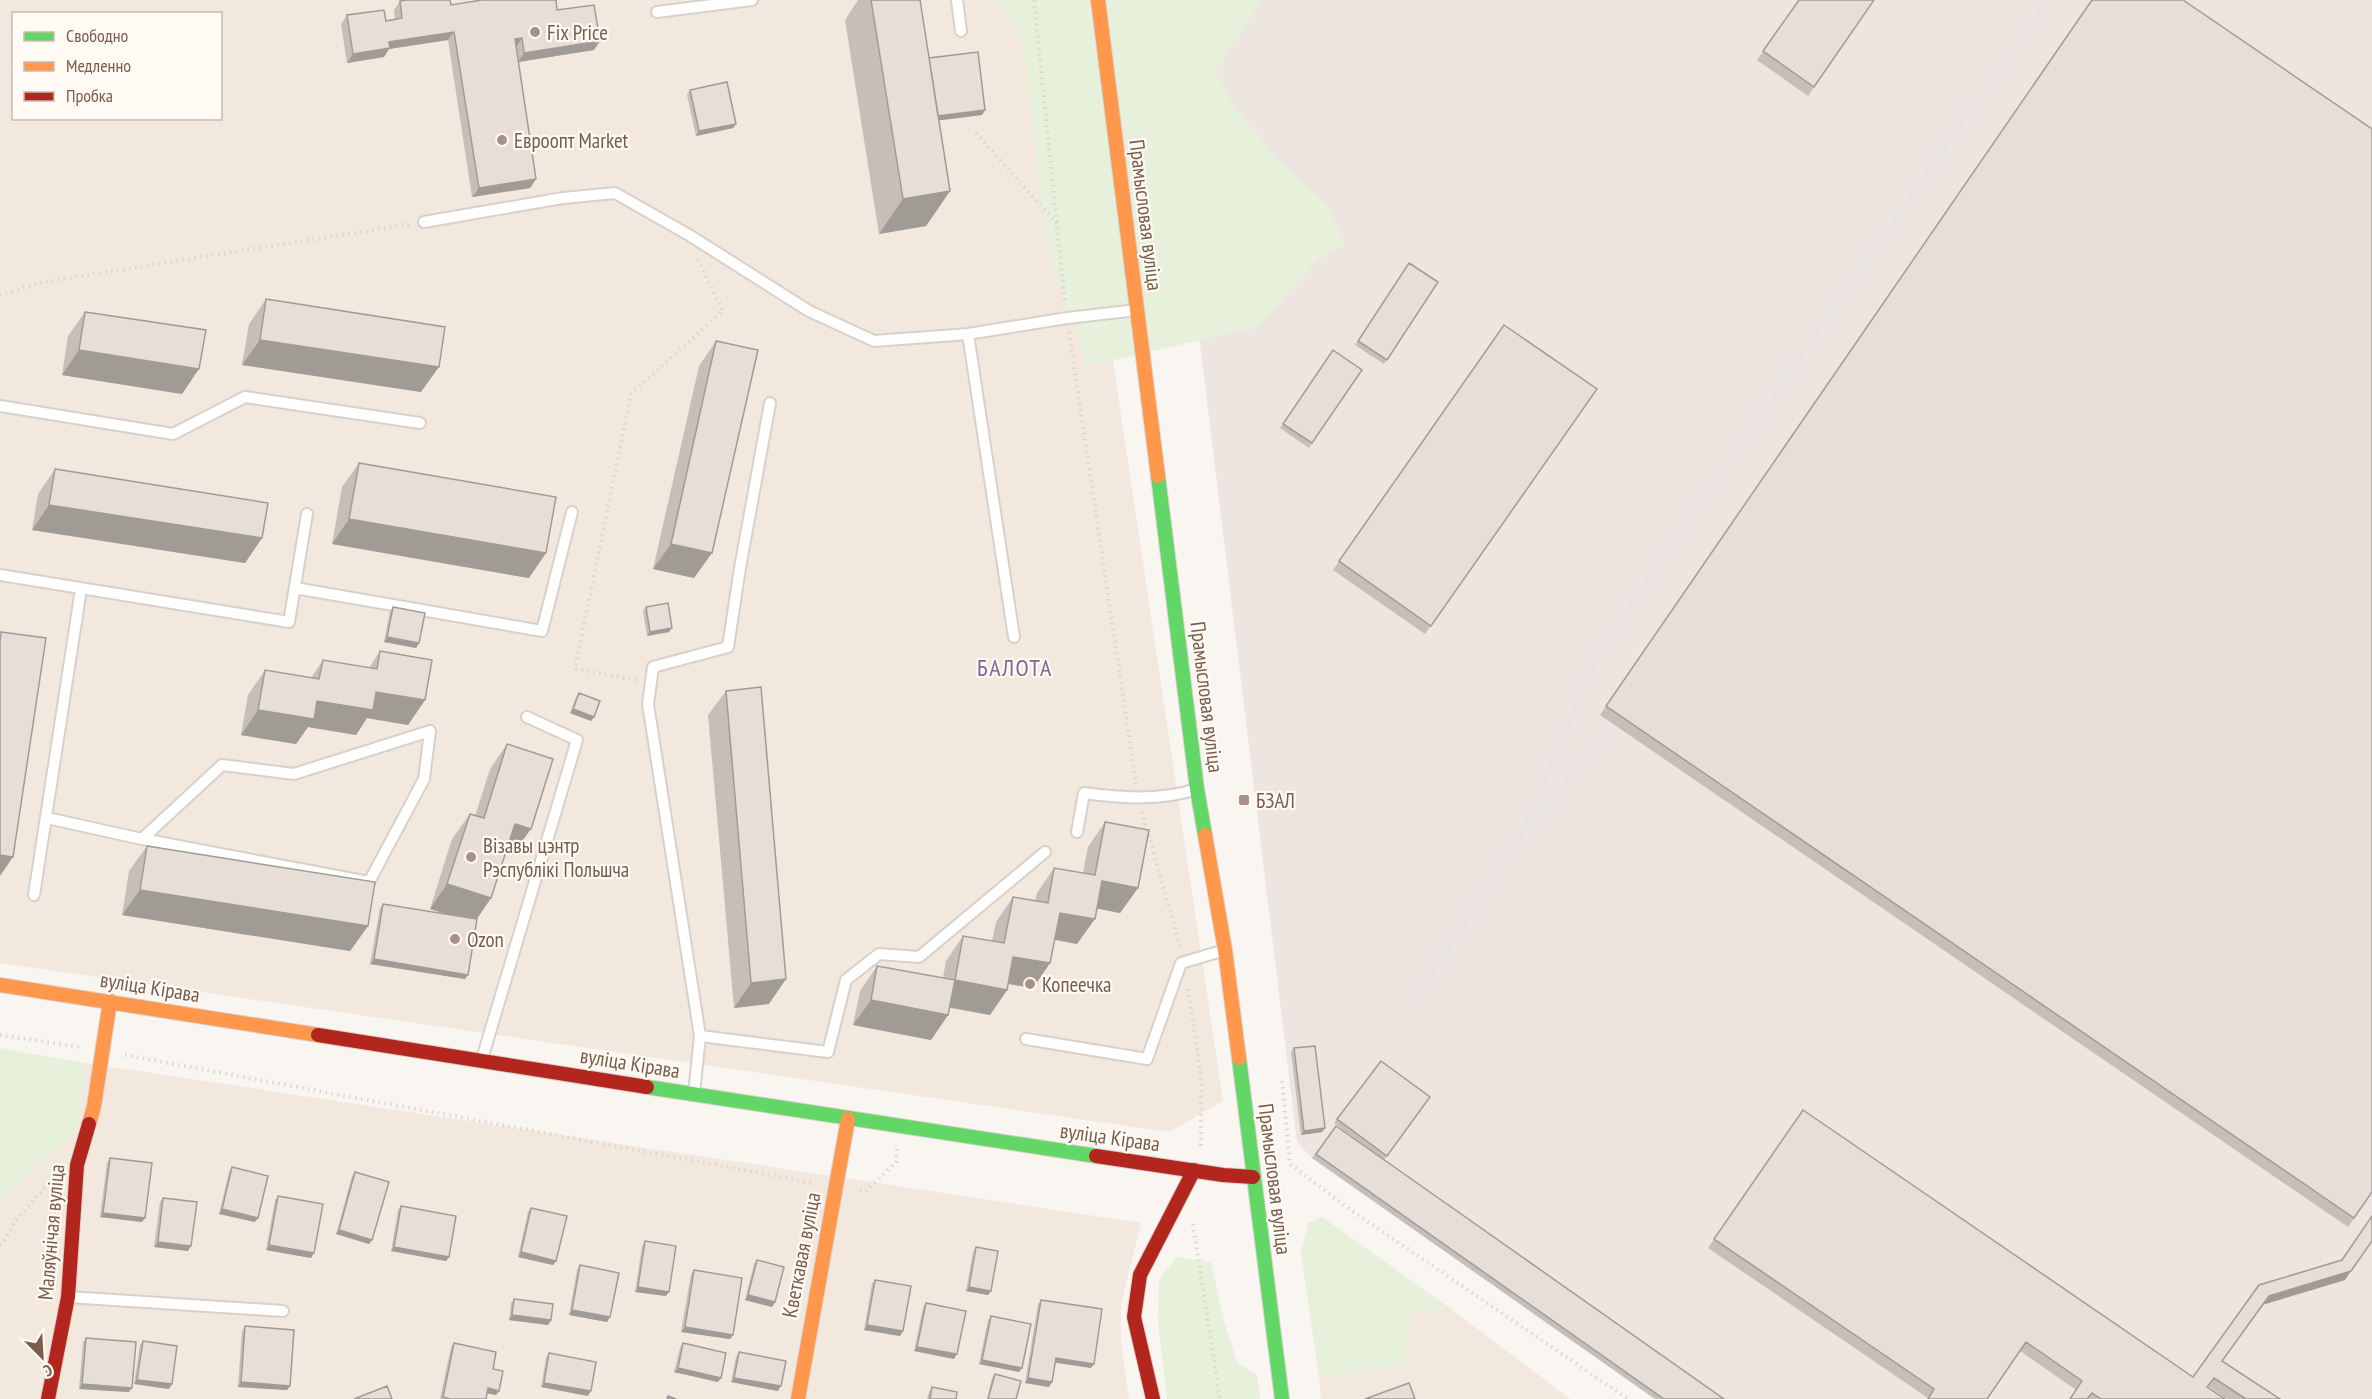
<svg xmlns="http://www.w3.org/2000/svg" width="2372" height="1399" font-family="'PT Sans Narrow',sans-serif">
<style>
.residential{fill:#f2e8de;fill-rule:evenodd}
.industrial{fill:#ede5e0}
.green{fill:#e7f0db}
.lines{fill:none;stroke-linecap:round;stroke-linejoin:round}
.lane-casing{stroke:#d7d1cb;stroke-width:14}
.fast-casing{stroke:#d9d2cb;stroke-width:16}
.slow-casing{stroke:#d9d2cb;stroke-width:16}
.jam-casing{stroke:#d9d2cb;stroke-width:16}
.path{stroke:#dcd5d0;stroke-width:4;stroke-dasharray:1.5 4.5;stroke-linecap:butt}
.lane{stroke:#fefefd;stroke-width:10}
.fast{stroke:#63d668;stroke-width:14}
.slow{stroke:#ff974d;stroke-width:14}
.jam{stroke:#b3261e;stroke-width:14}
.rail{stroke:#e6e3e7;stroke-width:4.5;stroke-dasharray:9 6;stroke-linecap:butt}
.wall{fill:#c6bfb9}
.shaded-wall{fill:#a19b96}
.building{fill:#e6ded7;stroke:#a19b96;stroke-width:1.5}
.poi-dot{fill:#a69286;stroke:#fffaf3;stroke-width:2}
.labels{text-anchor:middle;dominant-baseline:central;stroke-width:4.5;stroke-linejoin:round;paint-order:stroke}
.poi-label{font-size:21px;fill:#7a5c4d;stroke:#fffaf3;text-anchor:start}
.street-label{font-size:21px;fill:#7a5c4d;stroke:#fffaf3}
.quarter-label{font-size:24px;letter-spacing:1.5px;fill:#846695;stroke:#fffaf3}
</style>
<rect width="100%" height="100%" fill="#f9f5f0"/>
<!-- residential -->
<path class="residential" d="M0,0H1218L1088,193L1223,1101L1169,1132L0,963ZM14,14H220V118H14Z
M0,1050L1141,1223L1121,1304V1341L1129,1399H0Z
M1447,1306L1570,1399H1321L1319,1377L1405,1366L1409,1315Z"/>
<!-- industrial -->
<path class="industrial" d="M1258,0H2372V1399H1655L1312,1158L1297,1142L1173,121Z"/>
<!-- green -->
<path class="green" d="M998,0H1262L1215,72L1230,100L1278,160L1327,205L1345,244L1318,259L1258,327L1087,366L1048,251L1031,115L1025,49Z
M0,1048L86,1063L78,1131L0,1202Z
M1322,1217L1447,1306L1409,1315L1405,1366L1319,1377L1301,1253L1308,1223Z
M1177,1257L1211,1262L1224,1321L1237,1362L1257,1375L1260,1399H1167L1158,1323L1159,1279Z"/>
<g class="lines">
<!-- lane casing -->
<g class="lane-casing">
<path id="lane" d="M957,0L961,31
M657,12L752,0
M424,222L563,198L615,193L689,235L809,311L874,341L968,334L1067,318L1137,310
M968,334L1014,637
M0,406L173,434L245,397L420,423
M0,575L289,622L307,514
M295,588L542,631L572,512
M47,818L142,839L369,882L424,779L430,731L294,774L222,765L142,839
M1077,832L1084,793C1121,798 1161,801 1197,789
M34,895L81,589
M700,1036L828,1052L846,980L879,954L919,957L1045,852
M1026,1039L1147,1059L1181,963L1225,950
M482,1059L577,740L527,717
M694,1094L700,1036L648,704L653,667L728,647L740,568L770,403
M68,1297L283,1311"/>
</g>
<!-- fast casing -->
<g class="fast-casing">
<path id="fast" d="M1158,476L1197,789L1205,835
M1239,1058L1282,1399
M647,1087L1096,1156"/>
</g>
<!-- slow casing -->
<g class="slow-casing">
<path id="slow" d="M1098,0L1158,476
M1205,835L1225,950L1239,1058
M0,985L318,1035
M89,1124L94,1106L110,1001
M798,1399L848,1119"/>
</g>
<!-- jam casing -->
<g class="jam-casing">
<path id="jam" d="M318,1035L647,1087
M1096,1156L1223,1175L1253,1177
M48,1399L68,1297L77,1165L89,1124
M1153,1399L1134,1317L1140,1275L1194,1170"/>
</g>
<!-- path -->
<path class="path" d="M1034,0L1065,304
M976,133L1057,224
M0,295L44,282L410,224
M1069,332L1136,784
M636,680L575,669L631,394L723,311L698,260
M1142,812L1181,949
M1188,989L1201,1075V1149
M0,1035L79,1047
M125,1055L814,1183
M1282,1081L1290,1164L1352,1211L1628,1399
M860,1191L865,1192L896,1162L897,1148
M1193,1224L1220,1399
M0,1245L3,1243L16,1220L52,1179"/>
<!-- lane -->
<use href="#lane" class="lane"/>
<!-- fast -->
<use href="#fast" class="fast"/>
<!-- slow -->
<use href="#slow" class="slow"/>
<!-- jam -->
<use href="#jam" class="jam"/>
<!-- rail -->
<path class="rail" d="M1528,831L1612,723
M1413,1001L1517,845L1603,644L2046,0"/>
</g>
<!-- wall -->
<path class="wall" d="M858,0H920L929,58L985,110L982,115L939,120L950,191L926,226L879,234L845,20Z
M1799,0H1874L1808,96L1757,60Z
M2092,0L2372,1192L2348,1227L1600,715Z
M400,1L557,10L594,50L518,62L536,179L530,188L472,197L448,40L389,49L384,57L347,63L341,24L347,15L386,21L395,19L394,10Z
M690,90L736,124L733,128L696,136L687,95Z
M1409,263L1438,282L1384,364L1355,345Z
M266,299L421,392L242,365L249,324Z
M85,312L182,394L62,375L68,336Z
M1504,325L1597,389L1425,634L1333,570Z
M716,341L694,578L653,569L699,366Z
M1333,350L1362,370L1309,448L1280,428Z
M359,463L529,578L332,544L342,487Z
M55,469L262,538L245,563L32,530L38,494Z
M393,607L419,643L416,648L384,642L390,611Z
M646,607L669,632L647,636L643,611Z
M380,651L425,700L408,725L367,718L356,735L308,727L296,744L241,735L248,695L265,670L311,678L323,660L369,668Z
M726,691L769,1004L734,1008L708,715Z
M579,693L594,717L591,721L570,713L576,697Z
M507,744L513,854L506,851L491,898L477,919L468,975L465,979L370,964L380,908L383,904L446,914L430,909L452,839L470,814L475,816L490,769Z
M1105,822L1138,888L1120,913L1097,908L1077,944L1055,940L1050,963L1033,988L1008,984L1007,990L990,1015L950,1008L948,1015L931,1040L853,1025L860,991L877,966L943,978L946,961L963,936L992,941L996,922L1013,897L1035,901L1037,893L1054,868L1083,873L1088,847Z
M147,846L368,926L350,951L122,915L129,871Z
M1294,1048L1325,1128L1322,1132L1301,1135L1291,1052Z
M1381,1061L1430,1097L1384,1160L1724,1399H1655L1312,1158L1336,1126L1377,1155L1334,1123Z
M1803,1110L2193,1377L2259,1285L2345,1280L2262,1305L2222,1361L2280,1399H2227L2208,1386L2207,1387L2225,1399H2070L2076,1390L2020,1351L1928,1398L1708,1248Z
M110,1158L142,1222L100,1217L107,1163Z
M232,1167L255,1222L219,1214L229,1172Z
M355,1172L372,1240L369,1244L336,1234L352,1176Z
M278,1196L311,1258L266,1250L275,1200Z
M163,1198L188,1251L154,1247L160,1202Z
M401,1206L449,1257L446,1261L391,1251L398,1210Z
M531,1208L556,1261L553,1265L518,1257L528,1212Z
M645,1241L666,1296L635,1292L642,1246Z
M976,1247L991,1291L988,1295L966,1291L973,1252Z
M757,1260L775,1302L772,1307L745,1300L754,1264Z
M580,1265L607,1322L569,1315L577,1270Z
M694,1270L733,1335L730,1339L681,1332L691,1274Z
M875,1280L903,1331L900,1336L864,1330L872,1284Z
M514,1299L551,1320L548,1325L509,1320L511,1303Z
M1041,1300L1094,1364L1091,1368L1055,1363L1052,1382L1049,1387L1025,1383L1038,1304Z
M926,1303L954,1359L914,1351L923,1307Z
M991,1316L1022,1368L1019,1372L979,1364L988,1320Z
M245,1326L290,1386L287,1390L238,1387L242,1331Z
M86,1338L129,1392L79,1389L83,1342Z
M143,1341L169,1389L134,1384L140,1345Z
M454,1343L499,1391L496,1395L487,1393L486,1399H440L451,1347Z
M683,1343L718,1382L674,1372L680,1348Z
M739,1352L778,1391L731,1382L736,1357Z
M549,1353L588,1396L541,1387L546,1358Z
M995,1374L1016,1399H987L992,1378Z
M932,1387L956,1399H927L929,1392Z"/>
<!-- shaded-wall -->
<path class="shaded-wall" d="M454,32L448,40L389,49L384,57L347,63L353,54L389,42Z
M522,38L516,47L515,39Z
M600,41L594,50L518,62L524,53Z
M985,110L982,115L927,122L931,117Z
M736,124L733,128L696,136L699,131Z
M536,179L530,188L472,197L479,188Z
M950,191L926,226L879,234L903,199Z
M260,340L439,367L421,392L242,365Z
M79,350L199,369L182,394L62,375Z
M49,505L262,538L245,563L32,530Z
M349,519L546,553L529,578L332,544Z
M671,544L712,553L694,578L653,569Z
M672,628L669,632L647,636L650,632Z
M387,637L419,643L416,648L384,642Z
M376,692L425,700L408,725L367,718L356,735L308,727L296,744L241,735L258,710Z
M573,709L594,717L591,721L570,713Z
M515,824L531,829L513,854L498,849Z
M0,855L13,857L0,876Z
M1102,881L1138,888L1120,913L1084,906Z
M447,884L491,898L474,923L430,909Z
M140,890L368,926L350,951L122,915Z
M1060,913L1095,919L1077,944L1042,937Z
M1013,957L1050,963L1033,988L996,982Z
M374,959L468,975L465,979L370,964Z
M786,979L769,1004L734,1008L751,983Z
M955,980L1007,990L990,1015L938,1005Z
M871,1000L948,1015L931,1040L853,1025Z
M1325,1128L1322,1132L1301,1135L1304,1131Z
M222,1209L258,1218L255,1222L219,1214Z
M103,1213L145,1218L142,1222L100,1217Z
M339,1230L372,1240L369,1244L336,1234Z
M158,1242L191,1246L188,1251L154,1247Z
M269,1245L314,1253L311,1258L266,1250Z
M394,1247L449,1257L446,1261L391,1251Z
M521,1252L556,1261L553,1265L518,1257Z
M2351,1271L2345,1280L2262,1305L2269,1296Z
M638,1287L669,1292L666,1296L635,1292Z
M969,1287L991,1291L988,1295L966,1291Z
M748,1295L775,1302L772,1307L745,1300Z
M572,1310L610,1317L607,1322L569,1315Z
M512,1315L551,1320L548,1325L509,1320Z
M867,1325L903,1331L900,1336L864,1330Z
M685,1327L733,1335L730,1339L681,1332Z
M917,1347L957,1354L954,1359L914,1351Z
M1056,1358L1094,1364L1091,1368L1053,1362Z
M982,1360L1022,1368L1019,1372L979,1364Z
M678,1368L721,1378L718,1382L674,1372Z
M734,1378L781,1386L778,1391L731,1382Z
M1028,1378L1052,1382L1049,1387L1025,1383Z
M137,1380L172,1384L169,1389L134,1384Z
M241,1382L290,1386L287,1390L238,1387Z
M544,1383L591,1391L588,1396L541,1387Z
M82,1384L132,1388L129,1392L79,1389Z
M488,1388L499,1391L496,1395L485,1393Z"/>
<!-- building -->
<path class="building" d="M407,0H450L451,5L482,0H556L557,10L594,5L600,41L524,53L522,38L515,39L536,179L479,188L454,32L389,42L390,48L353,54L347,15L384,10L386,21L402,18L400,1Z
M871,0H920L950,191L903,199Z
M1799,0H1874L1814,87L1763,51Z
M2092,0H2183L2372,129V1192L2354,1218L1606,706Z
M978,52L985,110L938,116L929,58Z
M727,82L736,124L699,131L690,90Z
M1409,263L1438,282L1387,360L1358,341Z
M266,299L445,327L439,367L260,340Z
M85,312L206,330L199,369L79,350Z
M1504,325L1597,389L1431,626L1339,561Z
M716,341L758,350L712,553L671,544Z
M1333,350L1362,370L1312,443L1283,424Z
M359,463L556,497L546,553L349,519Z
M55,469L268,503L262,538L49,505Z
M668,603L672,628L650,632L646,607Z
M393,607L425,613L419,643L387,637Z
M1,632L46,638L13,857L0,855V641Z
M380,651L432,660L425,700L376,692L373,710L317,701L314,719L258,710L265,670L319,679L323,660L377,669Z
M761,687L786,979L751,983L726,691Z
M579,693L600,701L594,717L573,709Z
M507,744L553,759L531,829L515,824L491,898L447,884L470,814L484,818Z
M1105,822L1149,830L1138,888L1102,881L1095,919L1060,913L1050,963L1013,957L1007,990L955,980L963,936L1004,943L1013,897L1048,903L1054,868L1095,875Z
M147,846L375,882L368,926L140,890Z
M383,904L477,919L468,975L374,959Z
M877,966L955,980L948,1015L871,1000Z
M1315,1046L1325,1128L1304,1131L1294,1048Z
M1381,1061L1430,1097L1387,1156L1337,1119Z
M1803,1110L2193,1377L2259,1285L2342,1260L2372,1216V1241L2351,1271L2269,1296L2222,1361L2280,1399H2246L2214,1378L2207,1387L2225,1399H2101L2092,1393L2087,1399H2070L2082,1381L2026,1342L1987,1399H1928L1934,1389L1714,1239Z
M1336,1126L1724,1399H1664L1316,1154Z
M110,1158L152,1163L145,1218L103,1213Z
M232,1167L268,1176L258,1218L222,1209Z
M355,1172L389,1182L372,1240L339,1230Z
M278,1196L323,1204L314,1253L269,1245Z
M163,1198L197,1202L191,1246L158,1242Z
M401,1206L456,1216L449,1257L394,1247Z
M531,1208L567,1216L556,1261L521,1252Z
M645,1241L676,1246L669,1292L638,1287Z
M976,1247L998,1251L991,1291L969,1287Z
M757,1260L784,1267L775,1302L748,1295Z
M580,1265L619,1273L610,1317L572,1310Z
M694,1270L742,1278L733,1335L685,1327Z
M875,1280L911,1286L903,1331L867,1325Z
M514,1299L553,1304L551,1320L512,1315Z
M1041,1300L1102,1309L1094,1364L1056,1358L1052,1382L1028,1378Z
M926,1303L966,1311L957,1354L917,1347Z
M991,1316L1031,1324L1022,1368L982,1360Z
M245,1326L294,1330L290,1386L241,1382Z
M86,1338L136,1342L132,1388L82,1384Z
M143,1341L177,1346L172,1384L137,1380Z
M454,1343L496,1352L493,1369L503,1371L499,1391L488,1388L486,1399H450L443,1397Z
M683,1343L726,1353L721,1378L678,1368Z
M739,1352L786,1361L781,1386L734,1378Z
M549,1353L596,1362L591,1391L544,1383Z
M995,1374L1021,1381L1016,1399H988Z
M1409,1383L1415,1399H1365Z
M387,1386L392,1399H354Z
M932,1387L957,1392L956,1399H930Z
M668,1396L676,1399H667Z"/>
<!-- markers -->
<g class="poi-dot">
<circle cx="535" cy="32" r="6"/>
<circle cx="502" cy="140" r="6"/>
<rect x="1238" y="794" width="12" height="12" rx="3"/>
<circle cx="471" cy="857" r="6"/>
<circle cx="455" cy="939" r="6"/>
<circle cx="1030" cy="984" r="6"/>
</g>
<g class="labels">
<!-- poi labels -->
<g class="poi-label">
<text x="547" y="32">Fix Price</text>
<text x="514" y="140">Евроопт Market</text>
<text x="1256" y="800">БЗАЛ</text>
<text x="483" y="845">Візавы цэнтр<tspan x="483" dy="24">Рэспублікі Польшча</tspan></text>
<text x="467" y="939">Ozon</text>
<text x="1042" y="984">Копеечка</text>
</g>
<!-- street labels -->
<g class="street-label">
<text transform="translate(1146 215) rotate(83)">Прамысловая вуліца</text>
<text transform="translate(1207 697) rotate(83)">Прамысловая вуліца</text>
<text transform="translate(150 987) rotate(9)">вуліца Кірава</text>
<text transform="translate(630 1063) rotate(9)">вуліца Кірава</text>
<text transform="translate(1110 1137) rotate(8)">вуліца Кірава</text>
<text transform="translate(1275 1179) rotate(83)">Прамысловая вуліца</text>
<text transform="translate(51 1232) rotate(-85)">Маляўнічая вуліца</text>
<text transform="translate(801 1255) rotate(-79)">Кветкавая вуліца</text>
</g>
<!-- quarter labels -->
<g class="quarter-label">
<text x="1015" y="667">БАЛОТА</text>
</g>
</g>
<!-- legend -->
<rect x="12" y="12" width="210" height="108" fill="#fffaf3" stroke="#cabbb1" stroke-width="1.5"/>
<rect x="24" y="32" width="30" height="9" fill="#63d668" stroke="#cabbb1" stroke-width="1.5"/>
<text x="66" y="42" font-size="18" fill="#7a5c4d">Свободно</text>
<rect x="24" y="62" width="30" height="9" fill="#ff974d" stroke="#cabbb1" stroke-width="1.5"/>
<text x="66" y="72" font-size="18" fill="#7a5c4d">Медленно</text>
<rect x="24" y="92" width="30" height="9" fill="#b3261e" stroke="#cabbb1" stroke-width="1.5"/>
<text x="66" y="102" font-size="18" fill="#7a5c4d">Пробка</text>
<!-- north arrow -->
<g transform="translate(42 1357) rotate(156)" stroke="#fffaf3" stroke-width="4.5" paint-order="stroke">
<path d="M0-4.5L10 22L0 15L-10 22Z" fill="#7a5c4d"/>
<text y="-9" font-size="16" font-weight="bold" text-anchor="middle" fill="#7a5c4d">С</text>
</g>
</svg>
